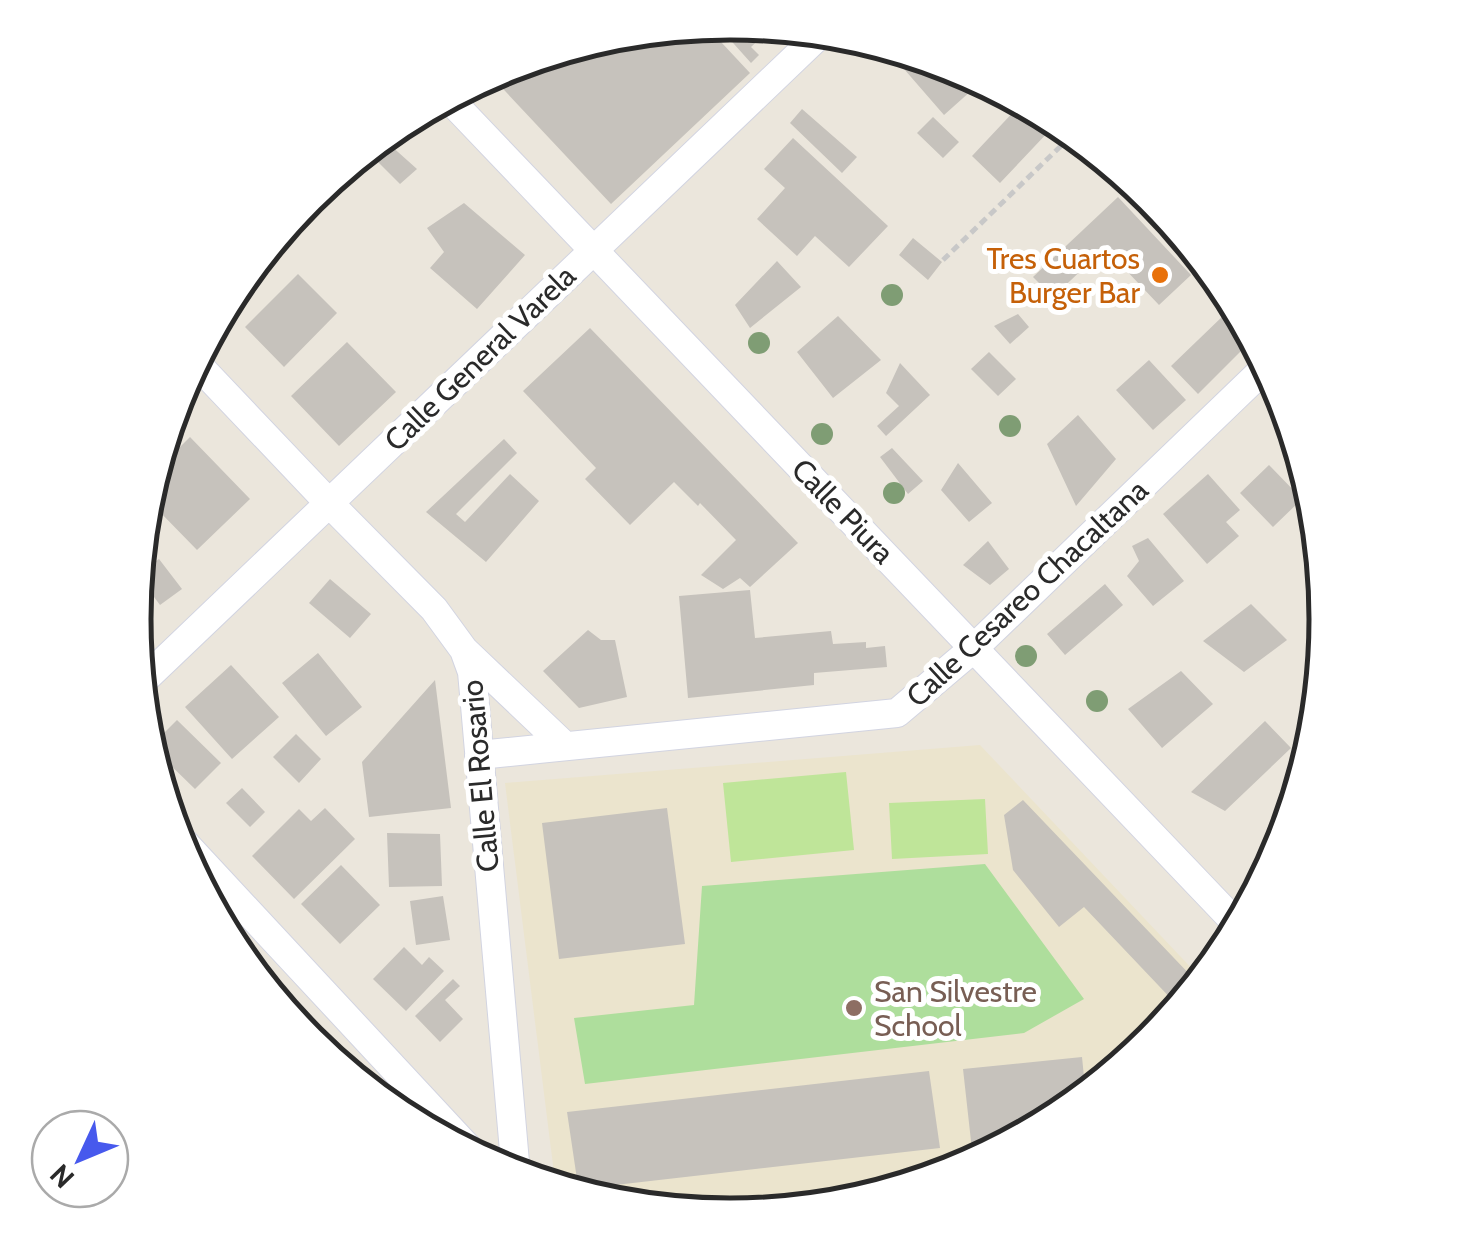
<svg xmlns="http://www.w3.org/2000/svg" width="1462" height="1239" font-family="Cabin,sans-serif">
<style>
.education{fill:#ebe4cd}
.green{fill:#aede9c}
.pitch{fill:#bfe599}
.building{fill:#c6c2bc}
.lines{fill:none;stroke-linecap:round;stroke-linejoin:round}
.minor-casing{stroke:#d2d4e1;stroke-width:30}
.path{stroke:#c8c8c8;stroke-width:5;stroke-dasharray:8 5;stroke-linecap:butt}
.minor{stroke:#fff;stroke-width:28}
.tree{fill:#7f9d74}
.food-dot{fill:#e8710a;stroke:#fff;stroke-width:4}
.education-dot{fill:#8d6e63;stroke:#fff;stroke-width:4}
.labels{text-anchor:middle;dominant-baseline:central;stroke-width:10;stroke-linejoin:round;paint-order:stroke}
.food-label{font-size:30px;fill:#c56008;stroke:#fff;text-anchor:end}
.street-label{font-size:30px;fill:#2a2a2a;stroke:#fff}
.education-label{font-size:30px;fill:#785e54;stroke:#fff;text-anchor:start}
.rim{fill:none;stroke:#2a2a2a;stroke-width:5}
</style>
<rect width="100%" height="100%" fill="#ebe6dc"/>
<!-- education -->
<path class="education" d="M980,745L1198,975L1153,1042L959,1171L760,1211L722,1215L555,1181L505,783Z"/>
<!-- green -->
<path class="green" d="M985,864L1084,999L1024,1033L585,1084L574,1018L694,1005L702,886Z"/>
<!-- pitch -->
<path class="pitch" d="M846,772L854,850L731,862L723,783Z
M985,799L988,854L892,859L889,803Z"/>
<!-- building -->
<path class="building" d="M731,22L769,30L751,47L759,55L751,63L717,25Z
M707,27L750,73L611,204L491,76L503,68Z
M891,54L960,68L981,82L944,115Z
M1018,107L1051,129L1000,183L972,156Z
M802,109L857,157L842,173L790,123Z
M933,117L959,142L943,158L917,133Z
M793,138L888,226L849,267L815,236L797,256L757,219L785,188L764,169Z
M389,144L417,169L400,184L373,157Z
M1118,197L1191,275L1159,305L1105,248L1053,297L1033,277Z
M464,203L525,255L477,309L430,268L444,252L427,228Z
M913,238L942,262L928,280L899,255Z
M777,261L801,287L750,328L735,305Z
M298,274L337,313L284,367L245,327Z
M1018,314L1029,327L1010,344L994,326Z
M1225,314L1250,342L1198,394L1171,366Z
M838,316L881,360L833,398L797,352Z
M590,328L798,543L750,587L740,578L723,589L701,575L736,540L700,503L698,506L674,482L630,525L585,479L596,468L523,391Z
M347,342L396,392L339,446L291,396Z
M989,352L1016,379L998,396L971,369Z
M1149,360L1186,400L1153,430L1116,390Z
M900,363L930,395L886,436L877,426L899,406L886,393Z
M1078,415L1116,459L1076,506L1047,444Z
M190,437L250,499L197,550L156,508L166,461Z
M504,439L517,453L456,514L465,522L510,474L539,501L486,562L426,512Z
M892,448L923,481L908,494L880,457Z
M958,463L992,503L969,522L941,490Z
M1269,465L1302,499L1273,527L1240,493Z
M1208,474L1240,510L1226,522L1239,536L1207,564L1163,514Z
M1148,538L1184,581L1153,606L1127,576L1139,561L1132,546Z
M988,541L1009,569L990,585L963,565Z
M159,559L182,589L160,605L142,581L145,566L147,568Z
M330,579L371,614L350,638L309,603Z
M1105,584L1123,605L1065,655L1047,634Z
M750,590L755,638L831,631L833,644L866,642V648L885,646L887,667L814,673V685L688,698L679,596Z
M1251,604L1287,640L1244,672L1203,641Z
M135,611L147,623L137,632L134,619Z
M588,630L601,640H615L627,697L579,708L543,671Z
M318,653L362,707L326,736L282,683Z
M231,665L279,717L232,759L185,707Z
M1181,671L1213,704L1162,748L1128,709Z
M435,680L451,808L369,817L362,762Z
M177,720L221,763L195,789L161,756L158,739Z
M1265,721L1291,748L1225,811L1191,792Z
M296,734L321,759L299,783L273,757Z
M242,788L265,812L250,827L226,803Z
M1023,800L1195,980L1177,1005L1084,907L1059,927L1013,870L1004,815Z
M325,808L355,839L294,899L252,856L299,809L311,821Z
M667,808L685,944L559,959L542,823Z
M387,833L440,834L442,886L389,887Z
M341,865L380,905L340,944L301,904Z
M443,896L450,940L416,945L410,901Z
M404,947L422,965L429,957L444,971L406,1011L373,979Z
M453,979L460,986L445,1000L463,1019L440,1042L415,1016Z
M1082,1057L1085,1087L978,1159H973L963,1069Z
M929,1071L940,1148L589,1188L578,1186L567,1112Z"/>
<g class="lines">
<!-- minor casing -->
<g class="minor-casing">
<path id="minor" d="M452,102L1234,921
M197,364L329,503L434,609L464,650L472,672L474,694L516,1174
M465,651L565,746
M146,678L815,39
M479,755L897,713L974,648L1266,367
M177,835L468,1148"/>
</g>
<!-- path -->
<path class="path" d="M943,260L1067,140"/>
<!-- minor -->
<use href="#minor" class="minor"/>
</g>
<!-- trees -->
<g class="tree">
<circle cx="892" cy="295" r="11"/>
<circle cx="759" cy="343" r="11"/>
<circle cx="1010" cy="426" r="11"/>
<circle cx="822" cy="434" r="11"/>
<circle cx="894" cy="493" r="11"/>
<circle cx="1026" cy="656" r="11"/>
<circle cx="1097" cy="701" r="11"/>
</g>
<!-- markers -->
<circle class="food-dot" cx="1160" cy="275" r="10"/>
<circle class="education-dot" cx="854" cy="1008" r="10"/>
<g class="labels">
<!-- food labels -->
<g class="food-label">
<text x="1140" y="258">Tres Cuartos<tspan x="1140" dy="34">Burger Bar</tspan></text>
</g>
<!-- street labels -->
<g class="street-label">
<text transform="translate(480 358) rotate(-44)">Calle General Varela</text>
<text transform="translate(843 511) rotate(46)">Calle Piura</text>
<text transform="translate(1027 593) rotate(-43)">Calle Cesareo Chacaltana</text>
<text transform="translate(480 776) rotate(-95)">Calle El Rosario</text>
</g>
<!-- education labels -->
<g class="education-label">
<text x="874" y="991">San Silvestre<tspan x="874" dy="34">School</tspan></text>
</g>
</g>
<!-- crop -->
<path d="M0 0H1462V1239H0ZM151 619a579 579 0 1 1 1158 0a579 579 0 1 1-1158 0Z" fill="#fff" fill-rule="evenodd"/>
<path class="rim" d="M151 619a579 579 0 1 1 1158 0a579 579 0 1 1-1158 0Z"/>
<!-- north arrow -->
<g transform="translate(80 1159) rotate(226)"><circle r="48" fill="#ffffff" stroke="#aaaaaa" stroke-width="2.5"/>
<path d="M0-8L18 38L0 25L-18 38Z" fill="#4759ed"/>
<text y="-15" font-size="28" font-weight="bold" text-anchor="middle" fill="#2a2a2a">N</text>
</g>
</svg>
